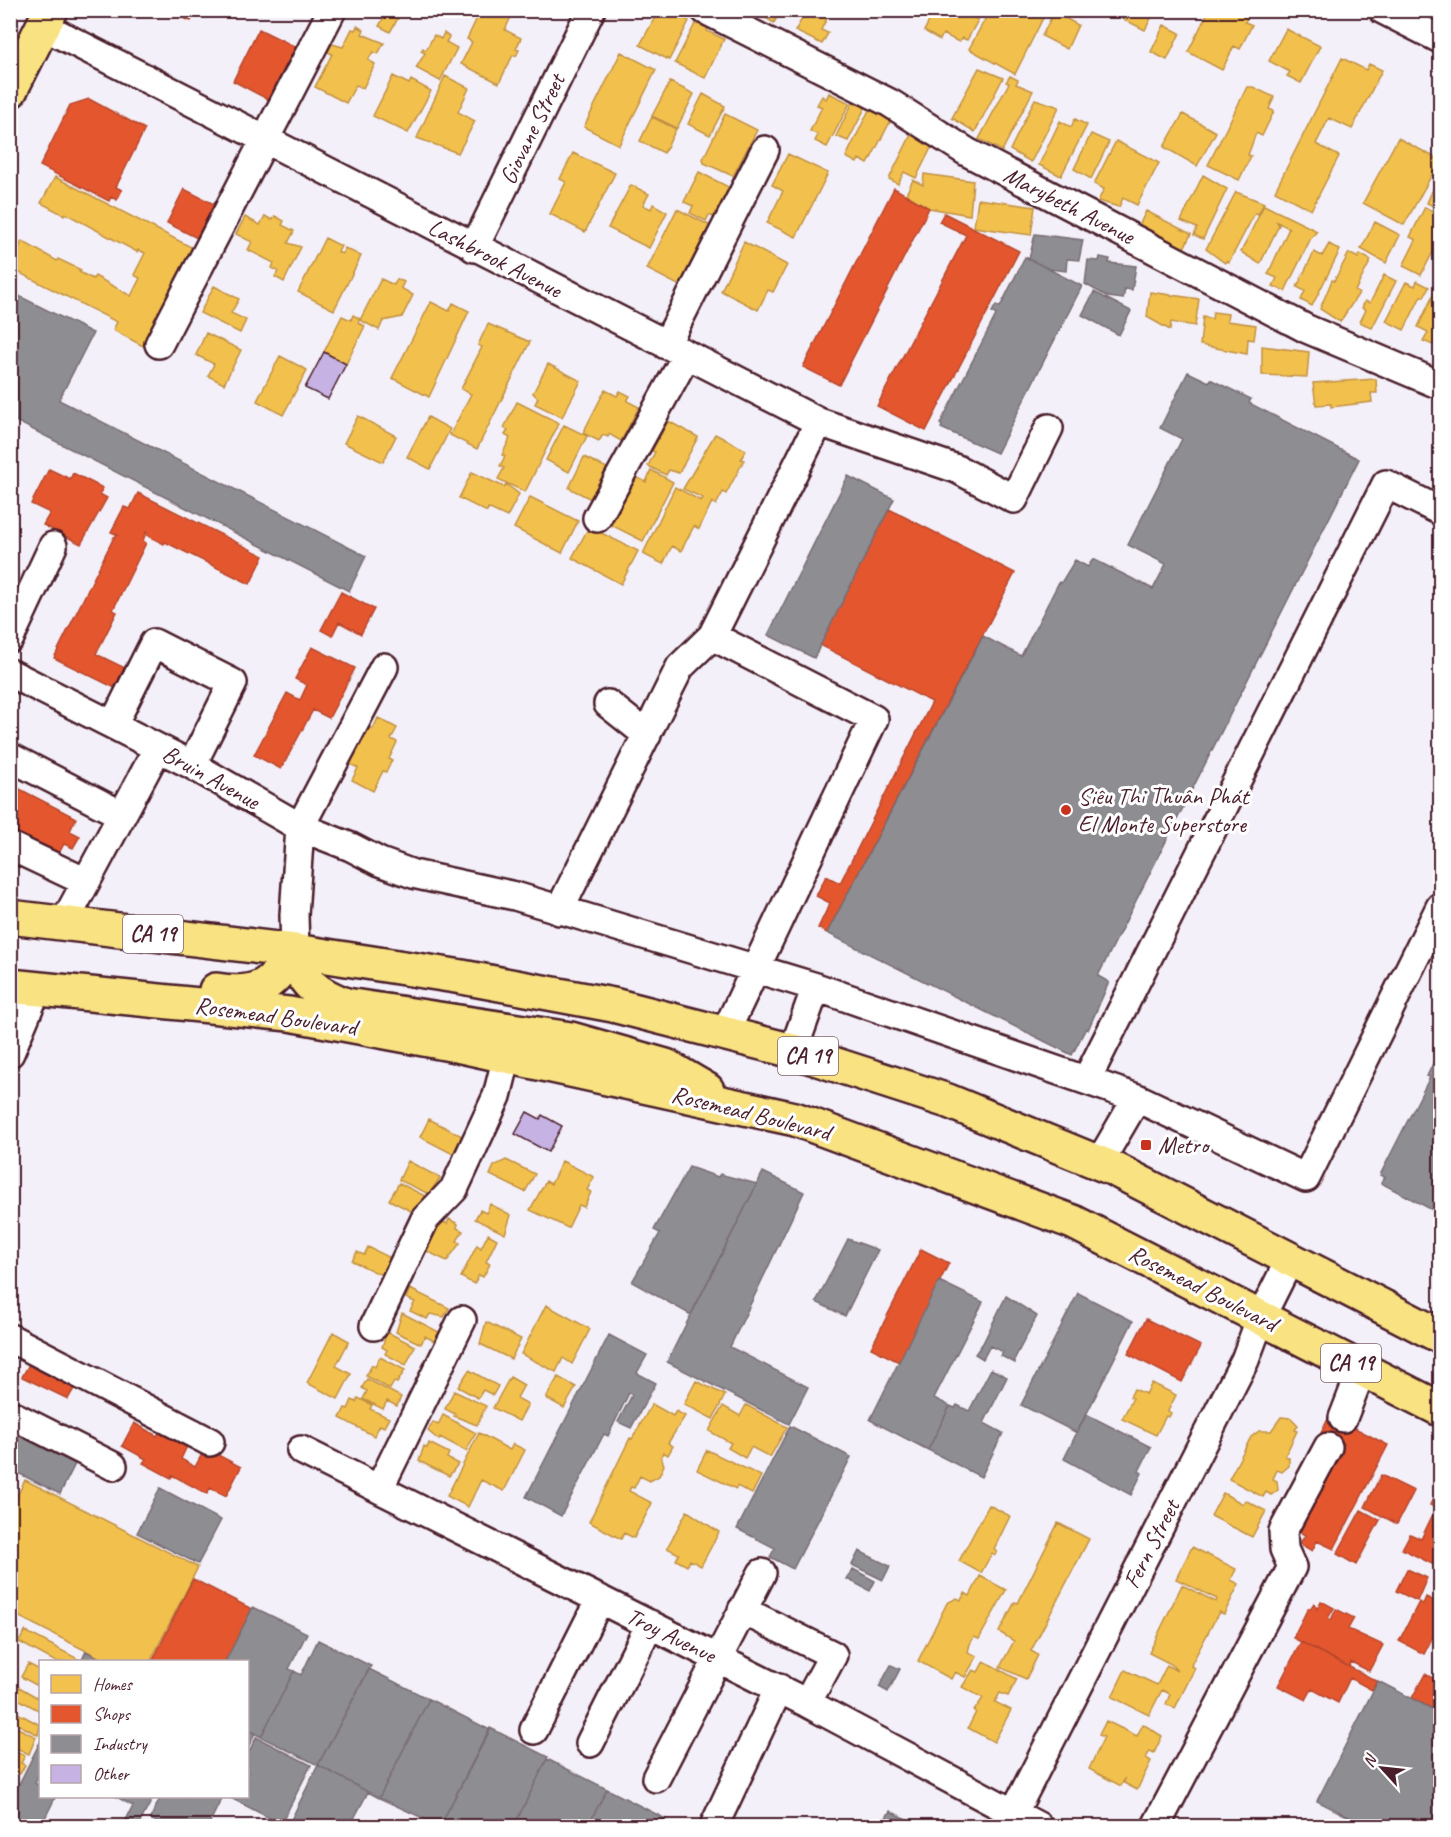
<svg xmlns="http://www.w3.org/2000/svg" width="1451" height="1837" font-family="Caveat,sans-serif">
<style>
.homes{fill:#f2c14e;stroke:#c09044;stroke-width:1.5}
.shops{fill:#e4572e;stroke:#b6462d;stroke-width:1.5}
.industry{fill:#8d8d92;stroke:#796c73;stroke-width:1.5}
.building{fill:#c6b3e3;stroke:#4a1f2b;stroke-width:1.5}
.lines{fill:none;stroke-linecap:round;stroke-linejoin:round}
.minor-casing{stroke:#4a1f2b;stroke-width:32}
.major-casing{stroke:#4a1f2b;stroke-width:38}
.minor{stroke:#fff;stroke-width:27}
.major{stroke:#f8e281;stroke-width:33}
.poi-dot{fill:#c8321e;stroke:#fff;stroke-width:2}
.labels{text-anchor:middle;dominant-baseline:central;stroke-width:6;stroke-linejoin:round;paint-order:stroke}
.shield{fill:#fff;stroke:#80626b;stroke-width:1.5}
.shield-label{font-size:22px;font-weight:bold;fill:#4a1f2b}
.street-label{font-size:24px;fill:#4a1f2b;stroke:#fff}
.poi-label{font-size:24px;fill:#4a1f2b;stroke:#fff;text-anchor:start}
</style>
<rect width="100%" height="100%" fill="#f4f0f9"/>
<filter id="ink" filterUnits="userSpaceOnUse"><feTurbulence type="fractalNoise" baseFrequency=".0167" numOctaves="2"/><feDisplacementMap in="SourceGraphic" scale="12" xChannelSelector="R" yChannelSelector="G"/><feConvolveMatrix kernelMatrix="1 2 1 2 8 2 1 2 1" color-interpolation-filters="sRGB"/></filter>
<g filter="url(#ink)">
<!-- homes -->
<path class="homes" d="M379,10H403L390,32L379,26L386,14Z
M481,10H514L505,30L521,38L516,49L519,50L516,56L513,55L499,83L461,64L472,42L467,39Z
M659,10H668L689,21L669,60L640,45Z
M752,10H781L774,23Z
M806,10H831L821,30L828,33L822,44L795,31L802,19L797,17L800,12L804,14Z
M935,10H976L972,17L978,20L967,40L962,38L959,42L943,34L940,40L924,31Z
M990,10H1047L1015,74L969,49Z
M1127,10H1155L1145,30L1123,19Z
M1209,10L1250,12L1245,22L1252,25L1240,49L1234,46L1222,70L1188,52Z
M1054,12L1078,25L1067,49L1042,36Z
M695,24L709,27L707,31L724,39L705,78L675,63Z
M1164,25L1180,33L1167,60L1151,52Z
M357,26L364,30L362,34L384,43L378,54L373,52L368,60L375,64L363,88L356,85L346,103L315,87L332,54L328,52L332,44L343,47L352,29L355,30Z
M1286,29L1320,46L1301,83L1287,76L1290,72L1269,61Z
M444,33L449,37L446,42L457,48L440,81L416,68L425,53L421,51L423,48L426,50L434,35L441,39Z
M621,52L656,70L619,145L584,127Z
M1342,58L1366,70L1369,64L1382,70L1352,129L1329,118L1316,144L1339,156L1311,210L1275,191Z
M979,68L1003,78L975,132L952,118Z
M393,76L409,84L411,80L431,91L408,133L373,116Z
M445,76L469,88L458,112L475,121L458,153L417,138Z
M1010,76L1018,80L1016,84L1033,91L1002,151L979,139L1009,83L1006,82Z
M670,82L694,94L677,128L652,116Z
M1247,87H1253L1274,97L1269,109L1274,111L1262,136L1256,133L1248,155L1251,156L1239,180L1208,165Z
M829,93L850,103L827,147L815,141L818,135L810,131L822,107L817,105L822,96L826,99Z
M703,94L725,106L710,135L688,124Z
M855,98L867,104L848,141L836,136Z
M1035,99L1059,107L1031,162L1010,150Z
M870,108L891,120L868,164L859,159L857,163L846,157Z
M725,114L757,130L733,176L704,163L703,159Z
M1183,114L1216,132L1197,166L1164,147Z
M652,117L676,129L664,153L640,141Z
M1075,119L1087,125L1061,176L1039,165L1060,121L1071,127Z
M914,129L933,144L916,178L904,172L898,184L889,179Z
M1091,134L1109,142L1091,179L1074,169Z
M1398,138L1440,160L1404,225L1363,203Z
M1116,141L1159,163L1137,205L1123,198L1119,207L1098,201L1104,189L1094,184Z
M573,153L615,173L585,232L550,214L566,182L560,179Z
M788,154L828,173L796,237L767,223L783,191L772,185Z
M699,172L730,188L732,183L743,189L718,219L709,215L706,221L690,213L693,206L684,202Z
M1440,173V256L1434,250L1421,275L1403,266L1416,240L1410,237L1425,207L1436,213L1439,209L1427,203Z
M924,174L973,181L970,215L929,208L906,194L913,180L923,185Z
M1203,175L1227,189L1203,239L1194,235L1197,228L1181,221Z
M55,177L193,248L143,346L113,330L117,322L10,268L22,241L57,261L58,259L81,270L79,272L93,279L95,276L131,296L140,278L134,275L145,253L138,250L137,252L65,213L64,215L41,203Z
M631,185L649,194L643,205L651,209L653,204L667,212L649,248L608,228Z
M1236,192L1264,203L1258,214L1255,213L1229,262L1226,261L1225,263L1206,249Z
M978,199L1035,207L1031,235L974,227Z
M1264,205L1317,231L1311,238L1285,291L1273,286L1277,278L1268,274L1289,228L1277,222L1279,225L1260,264L1241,252Z
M677,209L717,229L686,289L647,269Z
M1146,211L1191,234L1179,258L1134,236Z
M265,216L272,220L275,216L284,221L282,225L294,231L288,243L301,247L284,282L275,277L278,271L272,268L274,263L248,250L252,242L236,234L245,217L260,225Z
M1375,222L1400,235L1386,263L1361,249Z
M325,238L341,246L338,252L342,254L345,248L361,256L334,310L298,292Z
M744,242L787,265L773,292L768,290L758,310L721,291Z
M1329,244L1340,250L1312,306L1301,300L1305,291L1297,287L1314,252L1322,256Z
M1349,253L1358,258L1360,254L1371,260L1355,291L1359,293L1340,322L1320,309L1332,280L1334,281Z
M1384,275L1396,281L1372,328L1360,322L1366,310L1362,308L1365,301L1370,303Z
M381,279L394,285L397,279L404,282L401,288L413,295L402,317L383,321L379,330L360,320Z
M1417,281L1429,287L1424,297L1421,296L1404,330L1386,321L1406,282L1415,286Z
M214,286L239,299L231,313L246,320L240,333L200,313Z
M1435,291L1440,294V328L1435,339L1440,342V348L1423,341L1428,332L1418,327Z
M1150,292L1199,299L1195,326L1171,322L1170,330L1147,317Z
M431,302L449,311L453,303L469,311L429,397L392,378Z
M1213,312L1228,314L1227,321L1256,325L1254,340L1248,339L1247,354L1200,345L1203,317L1212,319Z
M353,315L360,319L358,323L365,326L346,364L324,352L342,316L351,320Z
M488,324L530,342L477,449L450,435L471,394L461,389L482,347L478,345Z
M206,333L241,350L224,384L208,376L214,364L196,355Z
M1262,346L1309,352L1307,377L1262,375Z
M280,356L307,370L283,415L257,401Z
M548,364L581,381L562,417L535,404L538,398L533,393Z
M1376,379L1377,393H1371L1372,402L1331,407V404L1316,405L1313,383Z
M605,390L617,396L620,391L630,396L627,401L639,407L621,441L609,434L608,437L603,435L599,441L583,433Z
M517,402L559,423L525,492L498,479L504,468L500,466L505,456L502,455L510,438L505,435L508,430L504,428Z
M358,416L396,436L383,462L344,443Z
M428,417L450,429L430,469L407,457Z
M668,421L698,437L679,473L669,470L666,475L648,466L655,452L652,451Z
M564,425L587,436L569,472L546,460Z
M715,434L746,450L741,459L744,460L726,494L723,492L716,505L712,502L699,529L694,526L681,551L672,546L663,564L643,554L675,487L701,501L703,498L683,489Z
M584,457L607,468L591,499L569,488Z
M651,470L673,482L643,541L611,525L636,477L646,482Z
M472,472L504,487L506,484L519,494L507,517L488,508L487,512L459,498Z
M530,497L578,521L562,553L514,528Z
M589,527L638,551L621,584L572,558Z
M378,718L397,728L391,739L397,742L389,759L392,760L386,772L383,771L373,791L352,780L358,768L344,761L367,726L373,729Z
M429,1119L462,1136L453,1154L420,1137Z
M506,1160L535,1174L525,1192L490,1175L494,1166Z
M408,1161L440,1178L429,1194L399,1180Z
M562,1161L594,1177L587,1190L591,1192L584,1207L579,1205L568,1228L530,1210L546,1181L551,1184Z
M399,1183L427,1197L415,1213L389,1200Z
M490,1204L511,1215L505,1234L475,1219L480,1210L486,1213Z
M434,1217L447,1224L449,1219L458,1224L457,1228L463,1231L457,1241L460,1243L447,1261L418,1247Z
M488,1234L497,1239L486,1262L490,1264L483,1277L479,1275L474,1284L461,1277L477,1245L481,1248Z
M368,1247L397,1261L388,1278L352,1261L357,1252L364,1255Z
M410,1289L449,1308L444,1317L430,1314L427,1319L410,1311L415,1302L406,1298Z
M546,1305L590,1329L572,1364L563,1358L556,1372L521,1354Z
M402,1313L439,1332L434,1341L425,1336L421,1344L396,1332Z
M486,1322L521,1339L511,1359L480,1344Z
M333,1332L349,1341L336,1366L351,1374L338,1399L307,1383Z
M387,1332L415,1346L406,1365L385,1354L387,1350L382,1347Z
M380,1357L405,1370L397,1383L394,1382L390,1389L366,1376L372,1365L375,1367Z
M469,1370L498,1386L493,1395L483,1390L478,1398L458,1387Z
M510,1377L524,1385L517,1398L528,1404L519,1421L493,1408Z
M558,1377L576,1387L564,1408L546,1398Z
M367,1379L401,1397L397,1406L387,1401L383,1409L363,1399L367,1391L362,1388Z
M696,1381L725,1395L713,1419L684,1404Z
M1152,1383L1176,1395L1168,1411L1171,1413L1169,1417L1166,1416L1156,1435L1122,1419L1133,1398L1130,1397L1134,1389L1146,1394Z
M454,1391L486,1406L477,1425L454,1416L455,1414L445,1409Z
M358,1398L372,1405L370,1409L389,1418L384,1427L380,1425L374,1436L340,1418L345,1408L348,1409L352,1400L356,1402Z
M652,1404L673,1416L676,1411L685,1416L668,1443L673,1446L668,1455L663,1452L661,1457L664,1465L659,1476L650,1481L640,1476L634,1488L631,1487L629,1491L652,1503L634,1538L624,1533L621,1539L589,1522L630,1438L632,1439Z
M746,1405L787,1427L770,1457L751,1447L745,1458L728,1448L731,1443L709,1431L723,1406L740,1416Z
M443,1415L476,1433L466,1451L440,1437L439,1440L428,1431L433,1422L438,1425Z
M1281,1417L1291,1418L1298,1425L1295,1430L1297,1431L1285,1456L1289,1458V1466L1282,1472L1277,1470L1273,1479L1277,1481L1278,1490L1271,1495L1266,1492L1263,1497L1229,1479L1251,1437L1259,1431H1271Z
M479,1433L510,1450L513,1444L525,1450L504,1491L481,1480L468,1507L447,1496Z
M429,1443L449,1453L447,1458L458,1464L449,1476L419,1461L424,1446L427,1448Z
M707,1450L761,1476L752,1494L737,1486L736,1489L697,1470Z
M25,1480L198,1567L150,1662H108L10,1612V1511Z
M1223,1493L1243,1504L1245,1500L1266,1511L1252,1537L1211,1516Z
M989,1505L1010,1516L994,1549L997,1551L995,1555L992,1553L981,1573L959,1561Z
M687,1511L719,1532L701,1566L690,1560L687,1566L676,1560L679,1554L667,1548Z
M1058,1523L1089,1539L1031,1651L1038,1655L1026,1679L1000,1667L1014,1641L999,1632L1015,1602L1018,1603Z
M1192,1547L1236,1569L1231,1580L1239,1584L1224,1614L1219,1612L1192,1663L1191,1666L1195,1668L1175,1708L1166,1704L1170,1694L1162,1690L1149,1715L1112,1697L1125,1670L1157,1685L1167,1665L1177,1671L1171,1664L1149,1653L1182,1585L1216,1602L1217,1599L1176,1579Z
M980,1576L1006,1590L979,1639L974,1637L970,1644L968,1652L977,1656L965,1677L955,1672L951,1679L918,1661L947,1603L957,1598L961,1600L965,1593L970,1596Z
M25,1631L78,1659L77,1662H56L19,1642Z
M984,1661L1017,1679L1008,1696L1000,1693L995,1702L1011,1710L994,1742L968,1728L976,1712L974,1711L983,1698L962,1687L973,1670L978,1672Z
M28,1664L40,1670V1687L21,1677Z
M19,1687L40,1699V1711L14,1697Z
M12,1710L40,1725L38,1735L10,1720Z
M1106,1721L1137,1736L1143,1724L1162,1736L1154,1753L1150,1751L1146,1758L1151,1761L1137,1790L1124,1783L1125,1778L1121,1786L1089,1769L1104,1737L1099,1735Z
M12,1725L36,1737L29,1754L10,1745Z
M10,1749L25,1756L21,1763L25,1765L20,1774L10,1769Z"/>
<!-- shops -->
<path class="shops" d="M196,10L191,21L168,12L169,10Z
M259,29L298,48L271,101L233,81Z
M89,99L145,129L116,187L122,190L117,200L111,197L109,201L40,166L70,105Z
M894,188L929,208L839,385L803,367Z
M184,189L218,206L201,240L167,223Z
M944,213L1019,251L926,431L877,406L966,235L939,222Z
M49,469L70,479L73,473L103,488L100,494L107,498L81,544L43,525L50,513L31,504Z
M138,493L264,556L250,584L165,542L164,544L148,536L146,532L143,541L146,543L113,610L117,612L96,654L125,668L115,688L54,658L114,537L118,535L111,532L124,507L130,509Z
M889,509L1015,573L827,933L818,928L830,903L816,896L826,876L840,883L932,702L820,645Z
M341,592L374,609L361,634L339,622L332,636L321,630Z
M312,647L355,668L329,718L313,710L281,769L254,755L287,693L300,700L307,685L295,679Z
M10,784L76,818L70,831L80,836L73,848L64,844L57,857L10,834Z
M921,1249L949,1263L899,1362L871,1348Z
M1146,1319L1201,1346L1182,1382L1128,1354Z
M34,1355L74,1375L69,1384L75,1387L68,1399L22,1377Z
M1332,1411L1349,1425L1388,1445L1334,1549L1317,1541L1312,1551L1300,1544L1305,1535L1294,1529L1317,1441Z
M134,1423L157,1436L161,1429L188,1444L181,1459L195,1467L205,1448L241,1467L226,1496L210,1488L207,1494L172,1475L171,1478L143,1463L146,1459L122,1446Z
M1381,1475L1414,1491L1397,1524L1365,1507Z
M1440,1484V1551L1434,1565L1402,1549L1410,1534L1421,1539L1436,1508L1430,1505Z
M1361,1510L1380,1520L1356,1565L1337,1554Z
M1407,1569L1427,1578L1417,1601L1396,1591Z
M193,1579L252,1609L225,1662H152Z
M1426,1597L1440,1604V1623L1424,1654L1399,1641L1419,1602L1423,1604Z
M1321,1601L1334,1608L1328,1618L1331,1620L1336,1609L1354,1618L1348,1629L1383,1645L1369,1671L1351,1662L1349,1667L1293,1638L1308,1608L1310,1609L1314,1603L1317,1609Z
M1301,1642L1377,1681L1372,1690L1350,1678L1338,1703L1312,1689L1306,1700L1278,1686Z
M1425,1674L1440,1682V1713L1412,1698Z"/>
<!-- industry -->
<path class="industry" d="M1035,234L1083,240L1079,260L1067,259L1066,271L1049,269L1029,259Z
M1025,257L1082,286L997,453L941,428L942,425L940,424L996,315L992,312L996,305L1000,307Z
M1100,257L1110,259L1109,263L1136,266L1132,290L1125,289L1123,299L1108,297L1085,284L1088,260L1099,261Z
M10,286L18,289L15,294L93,333L59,400L366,556L349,591L10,418Z
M1094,292L1131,311L1119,335L1082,315Z
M1188,372L1209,382L1210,379L1251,399L1249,403L1359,459L1098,976L1109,982L1088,1030L1086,1028L1072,1055L827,933L983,636L1021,656L1059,582L1061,583L1075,560L1088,567L1093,559L1153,589L1166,564L1128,545L1182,439L1160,428Z
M848,476L894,499L814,658L768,635Z
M1440,1049V1214L1381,1183L1385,1177L1380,1175L1430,1077L1427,1076Z
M689,1167L718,1177L720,1174L757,1184L691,1315L632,1282L660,1233L654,1230Z
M763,1172L804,1192L730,1347L808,1387L789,1424L667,1362Z
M848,1239L878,1250L845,1316L816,1302Z
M939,1281L983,1302L934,1398L950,1406L928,1450L870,1420Z
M1078,1293L1133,1321L1077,1433L1021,1405Z
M1006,1296L1037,1316L1015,1358V1363L1001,1356L1003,1352L990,1346L983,1359L975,1354L983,1343Z
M609,1335L647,1355L637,1373L656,1383L631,1428L618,1422L632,1395L629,1393L608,1436L604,1434L561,1516L526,1497Z
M991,1369L1007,1377L984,1423L1003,1433L981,1477L928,1450L950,1406L955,1408L957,1405L969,1411Z
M1086,1414L1151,1447L1139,1471L1142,1473L1131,1495L1064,1459Z
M790,1426L851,1457L793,1569L770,1557L775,1548L737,1529Z
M10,1427L77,1460L60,1494L10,1469Z
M160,1488L221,1520L198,1564L137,1533Z
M859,1551L890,1566L883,1580L852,1565Z
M853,1569L875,1581L870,1591L847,1579Z
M253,1607L307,1633L289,1669L294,1671L261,1737L248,1730V1662H225Z
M318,1640L371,1666L318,1765L261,1737L294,1671L301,1675Z
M86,1651L107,1662H81Z
M891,1665L900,1669L888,1692L879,1687Z
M369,1669L429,1699L379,1798L318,1765Z
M1378,1681L1440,1713V1826H1367L1317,1801Z
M429,1699L490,1730L440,1826L379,1798Z
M490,1728L548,1757L514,1826H440Z
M248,1730L255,1733L248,1748Z
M256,1737L311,1765L281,1824L227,1796H248V1754Z
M40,1742V1772L35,1783L40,1786V1796H56L41,1826H10V1802Z
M547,1759L607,1789L588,1826H514Z
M318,1765L368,1792L350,1826H288Z
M607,1789L666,1819L663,1826H588Z
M115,1796H154L138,1826H123L133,1806Z
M161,1796H223L208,1826H165L150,1819Z
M890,1811L921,1826H881Z"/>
<!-- building -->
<path class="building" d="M324,352L346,364L328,399L305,388Z
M527,1112L540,1119L542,1115L562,1126L548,1152L515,1134Z"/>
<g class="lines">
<!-- minor casing -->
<g class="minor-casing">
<path id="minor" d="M705,10L890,103L967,152L1307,329L1440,385
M1383,10L1440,39
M43,26L819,422L957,469L1014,499L1049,428
M474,248L591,10
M159,344L332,10
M666,345L765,150
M597,518L686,356
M712,636L874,719L725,1033
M10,638L53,546
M10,673L192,765L300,827L351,847L380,862L413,874L515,896L816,987
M608,704L647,735
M113,725L154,643L233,683L192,765
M10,757L122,815
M10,846L86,882
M559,911L680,667L712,636L819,422
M64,923L158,748
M295,951L294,915L300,827L384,667
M793,1051L816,987L1137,1098L1306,1178L1440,907
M10,1053L37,989
M1087,1079L1386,484L1440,511
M1099,1163L1137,1098
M374,1326L425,1219L454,1189L497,1096L507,1056
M10,1338L210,1442
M10,1414L113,1466
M1343,1418L1362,1369
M301,1450L807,1703L1038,1826
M379,1489L462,1320
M742,1610L833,1655L807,1703
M534,1730L600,1599
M590,1743L650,1624
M656,1778L762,1573
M714,1826L779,1688
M1007,1826L1245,1360L1261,1317L1290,1259
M1156,1826L1292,1567L1284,1549L1283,1531L1328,1447"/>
</g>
<!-- major casing -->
<g class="major-casing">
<path id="major" d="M10,91L51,10
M10,917L295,951L462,977L613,1005L793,1051L948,1101L1114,1169L1440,1336
M295,951C299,982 317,994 346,1005L571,1039L666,1066L707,1090
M10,986L289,1014L456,1045L795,1119L1073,1222L1440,1409
M216,990C261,997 270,985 295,951"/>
</g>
<!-- minor -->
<use href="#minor" class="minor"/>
<!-- major -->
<use href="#major" class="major"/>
</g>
</g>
<!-- markers -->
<g class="poi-dot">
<circle cx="1066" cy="810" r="6"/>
<rect x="1140" y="1139" width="12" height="12" rx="3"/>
</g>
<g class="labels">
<!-- shield labels -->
<g class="shield">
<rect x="123" y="915" width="60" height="38" rx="4.5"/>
<rect x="778" y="1037" width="60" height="38" rx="4.5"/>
<rect x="1321" y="1344" width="60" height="38" rx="4.5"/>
</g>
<g class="shield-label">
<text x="153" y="934">CA 19</text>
<text x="808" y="1056">CA 19</text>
<text x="1351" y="1363">CA 19</text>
</g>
<!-- street labels -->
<g class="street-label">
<text transform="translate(532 129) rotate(-64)">Giovane Street</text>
<text transform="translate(1069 205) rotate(27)">Marybeth Avenue</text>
<text transform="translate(495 258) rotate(27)">Lashbrook Avenue</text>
<text transform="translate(211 777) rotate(29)">Bruin Avenue</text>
<text transform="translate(276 1016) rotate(8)">Rosemead Boulevard</text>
<text transform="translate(751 1113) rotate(14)">Rosemead Boulevard</text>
<text transform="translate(1203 1288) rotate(27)">Rosemead Boulevard</text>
<text transform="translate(1151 1544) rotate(-63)">Fern Street</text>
<text transform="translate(671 1635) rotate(26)">Troy Avenue</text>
</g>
<!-- poi labels -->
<g class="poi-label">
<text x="1078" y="796">Siêu Thi Thuân Phát<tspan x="1078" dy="28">El Monte Superstore</tspan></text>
<text x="1158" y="1145">Metro</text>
</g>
</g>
<!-- margin -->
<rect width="1451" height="1837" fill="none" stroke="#fff" stroke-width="36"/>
<rect x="18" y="18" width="1415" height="1801" fill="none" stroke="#4a1f2b" stroke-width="2" filter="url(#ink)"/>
<!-- legend -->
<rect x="39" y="1660" width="210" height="138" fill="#ffffff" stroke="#b7a5aa" stroke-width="1.5"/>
<rect x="51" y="1675" width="30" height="18" fill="#f2c14e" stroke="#b7a5aa" stroke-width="1.5"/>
<text x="93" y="1690" font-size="18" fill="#4a1f2b">Homes</text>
<rect x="51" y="1705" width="30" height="18" fill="#e4572e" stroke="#b7a5aa" stroke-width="1.5"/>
<text x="93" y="1720" font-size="18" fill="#4a1f2b">Shops</text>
<rect x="51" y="1735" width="30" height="18" fill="#8d8d92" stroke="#b7a5aa" stroke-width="1.5"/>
<text x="93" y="1750" font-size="18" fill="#4a1f2b">Industry</text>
<rect x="51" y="1765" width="30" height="18" fill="#c6b3e3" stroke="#b7a5aa" stroke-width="1.5"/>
<text x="93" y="1780" font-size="18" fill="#4a1f2b">Other</text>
<!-- north arrow -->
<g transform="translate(1382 1768) rotate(297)" stroke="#ffffff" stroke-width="4.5" paint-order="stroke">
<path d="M0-4.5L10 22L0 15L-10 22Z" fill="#4a1f2b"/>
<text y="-9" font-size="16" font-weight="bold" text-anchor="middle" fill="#4a1f2b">N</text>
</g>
</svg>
